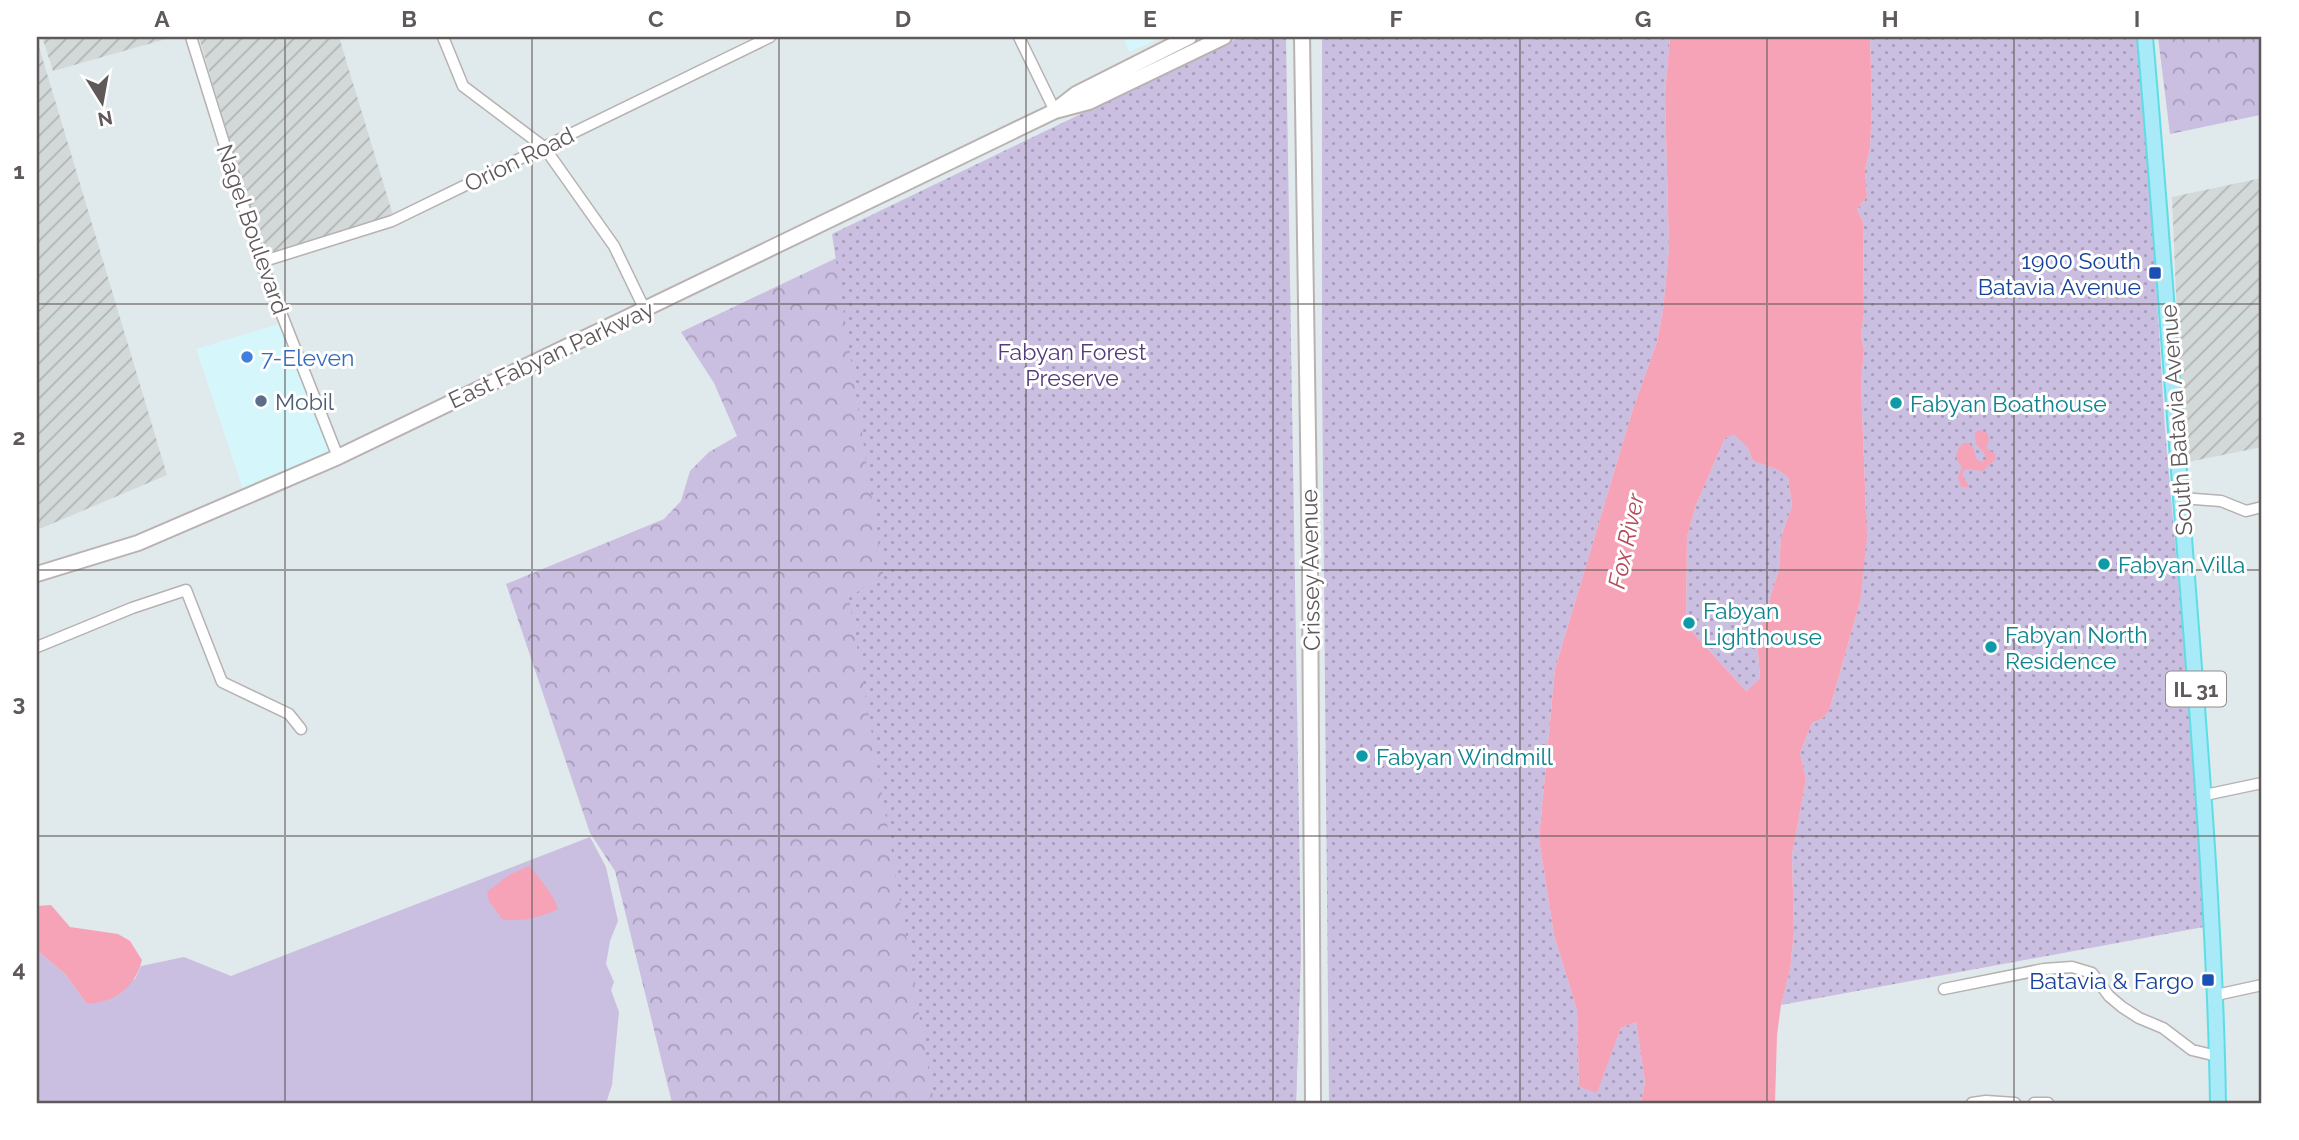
<svg xmlns="http://www.w3.org/2000/svg" width="2299" height="1140" font-family="Raleway,sans-serif">
<style>
.commercial{fill:#d5f6fa}
.industrial{fill:url(#industrial-furrows)}
.green{fill:#cabee1}
.forest{fill:url(#forest-crowns)}
.park{fill:url(#park-dots)}
.water{fill:#f7a3b7;fill-rule:evenodd}
.lines{fill:none;stroke-linecap:round;stroke-linejoin:round}
.street-casing{stroke:#b7b1b1;stroke-width:13}
.secondary-casing{stroke:#bab2b2;stroke-width:18}
.primary-casing{stroke:#5fdde4;stroke-width:18}
.street{stroke:#fff;stroke-width:10}
.secondary{stroke:#fff;stroke-width:14}
.primary{stroke:#a8eaf7;stroke-width:14}
.grid{fill:none;stroke:#60595a;stroke-width:2;stroke-opacity:0.55}
.transit-dot{fill:#1a4fb4;stroke:#fff;stroke-width:2.5}
.shop-dot{fill:#3f7fe0;stroke:#fff;stroke-width:2.5}
.service-dot{fill:#5c6f8a;stroke:#fff;stroke-width:2.5}
.culture-dot{fill:#0f9aa8;stroke:#fff;stroke-width:2.5}
.labels{text-anchor:middle;dominant-baseline:central;stroke-width:6;stroke-linejoin:round;paint-order:stroke}
.shield{fill:#fff;stroke:#908b8c;stroke-width:2}
.shield-label{font-size:21px;font-weight:bold;fill:#60595a}
.street-label{font-size:23px;fill:#60595a;stroke:#fff}
.transit-label{font-size:23px;fill:#164399;stroke:#fff;text-anchor:end}
.park-label{font-size:23px;fill:#543a7d;stroke:#fff}
.shop-label{font-size:23px;fill:#366cbe;stroke:#fff;text-anchor:start}
.service-label{font-size:23px;fill:#4e5e75;stroke:#fff;text-anchor:start}
.culture-label{font-size:23px;fill:#0d838f;stroke:#fff;text-anchor:start}
.water-label{font-size:24px;font-style:italic;fill:#b7495a;stroke:#fff}
.neatline{fill:none;stroke:#60595a;stroke-width:2.5}
.grid-label{font-size:23px;text-anchor:middle;font-weight:bold;fill:#60595a}
</style>
<defs>
<pattern id="industrial-furrows" width="10" height="10" patternUnits="userSpaceOnUse" patternTransform="scale(1.75)"><rect width="10" height="10" fill="#d3d9d9"/><path d="M-1 1l2-2M0 10L10 0M9 11l2-2" fill="none" stroke="#afb3b3"/></pattern>
<pattern id="forest-crowns" width="20" height="18" patternUnits="userSpaceOnUse" patternTransform="scale(1.75)"><rect width="20" height="18" fill="#cabee1"/><path d="M2 6a3 3 0 1 1 6 0M12 15a3 3 0 1 1 6 0" fill="none" stroke="#a79db9"/></pattern>
<pattern id="park-dots" width="8" height="8" patternUnits="userSpaceOnUse" patternTransform="scale(1.75)"><rect width="8" height="8" fill="#cabee1"/><path d="M2 2h.1M6 6h.1" fill="none" stroke="#a79db9" stroke-width="1.8" stroke-linecap="round"/></pattern>
</defs>
<rect width="100%" height="100%" fill="#e0e9eb"/>
<!-- commercial -->
<path class="commercial" d="M1123,37H1163L1129,52Z
M282,323L335,456L245,496L196,349Z"/>
<!-- industrial -->
<path class="industrial" d="M42,37H173L53,71Z
M199,37H339L393,215L263,257Z
M37,40L167,475L37,530Z
M2262,178V447L2183,463L2172,197Z"/>
<!-- green -->
<path class="green" d="M590,837L606,867L618,921L610,941L606,964L614,982L611,990L619,1012L612,1085L606,1103H37V950L65,974L86,1003L135,979L141,966L184,957L231,976Z"/>
<!-- forest -->
<path class="forest" d="M2158,37H2262V126L2260,115L2170,134Z
M868,243L1301,949L1296,1103H672L615,871L590,833L506,584L664,519L681,501L690,471L709,452L737,436L714,383L681,332Z"/>
<!-- park -->
<path class="park" d="M1240,37H1286L1301,949L1296,1103H934L849,598L883,574L832,234Z
M1322,37H1670L1665,94L1669,249L1663,310L1657,342L1633,409L1555,669L1539,839L1554,935L1577,1010L1579,1087L1597,1092L1621,1028L1636,1022L1645,1082L1641,1103H1329L1322,372Z
M1870,37H2141L2165,429L2209,926L1781,1005L1790,970L1794,933L1792,855L1806,779L1800,753L1812,723L1823,718L1829,711L1860,602L1866,511L1861,383L1864,351L1861,335L1864,313L1863,222L1857,209L1867,197L1865,170L1870,148L1872,107Z
M1734,433L1748,448L1753,461L1776,469L1788,477L1792,506L1781,537L1779,569L1757,640L1760,678L1746,691L1686,625L1687,537L1696,505L1715,461L1725,438Z"/>
<!-- water -->
<path class="water" d="M1670,37H1870L1872,107L1870,148L1865,170L1867,197L1857,209L1863,222L1864,313L1861,335L1864,351L1861,383L1867,537L1860,602L1829,711L1823,718L1812,723L1800,753L1806,779L1792,855L1794,933L1790,970L1781,1005L1777,1035L1775,1103H1641L1645,1082L1636,1022L1621,1028L1597,1093L1579,1087L1577,1010L1554,935L1539,839L1555,669L1633,409L1657,342L1663,310L1669,249L1665,94ZM1734,434L1748,448L1753,461L1776,469L1788,477L1792,506L1781,537L1779,569L1757,640L1760,678L1746,691L1686,625L1687,537L1696,505L1715,461L1725,438Z
M1979,430L1987,433L1989,439L1986,448L1995,454L1996,459L1983,471L1965,469C1959,477 1967,481 1969,487H1961L1958,477L1962,466C1953,459 1956,449 1964,443H1969L1973,448L1977,460L1982,462L1986,459L1984,453L1976,444L1975,433Z
M529,866C538,876 555,896 558,909C543,917 518,923 502,919L489,901L487,892L509,875Z
M51,905L70,927L118,934L130,941L142,960C136,986 113,1005 86,1003L65,974L37,950V906Z"/>
<g class="lines">
<!-- street casing -->
<g class="street-casing">
<path id="street" d="M191,37L261,262L338,457
M443,37L463,86L544,147L614,246L645,310
M1019,37L1055,111
M261,262L392,221L770,37
M2181,498L2221,501L2246,511L2262,507
M37,647L132,608L186,590L222,682L289,714L301,729
M2205,795L2262,783
M1944,989L2044,969L2072,967L2092,973L2109,996L2122,1007L2139,1018L2163,1028L2192,1050L2217,1056
M2216,995L2262,985
M1972,1103L1986,1101L2015,1103
M2034,1103H2048"/>
</g>
<!-- secondary casing -->
<g class="secondary-casing">
<path id="secondary" d="M1302,37L1310,569L1313,1103
M1058,108L1076,94L1189,37
M37,574L138,543L338,457L1055,111L1089,102L1224,37"/>
</g>
<!-- primary casing -->
<g class="primary-casing">
<path id="primary" d="M2145,37C2160,208 2172,380 2185,551C2199,735 2215,918 2218,1103"/>
</g>
<!-- street -->
<use href="#street" class="street"/>
<!-- secondary -->
<use href="#secondary" class="secondary"/>
<!-- primary -->
<use href="#primary" class="primary"/>
</g>
<!-- grid -->
<path class="grid" d="M285,37V1103M532,37V1103M779,37V1103M1026,37V1103M1273,37V1103M1520,37V1103M1767,37V1103M2014,37V1103M37,304H2262M37,570H2262M37,836H2262"/>
<!-- markers -->
<g class="transit-dot">
<rect x="2148" y="266" width="14" height="14" rx="3.5"/>
<rect x="2201" y="973" width="14" height="14" rx="3.5"/>
</g>
<circle class="shop-dot" cx="247" cy="357" r="7"/>
<circle class="service-dot" cx="261" cy="401" r="7"/>
<g class="culture-dot">
<circle cx="1896" cy="403" r="7"/>
<circle cx="2104" cy="564" r="7"/>
<circle cx="1689" cy="623" r="7"/>
<circle cx="1991" cy="647" r="7"/>
<circle cx="1362" cy="756" r="7"/>
</g>
<g class="labels">
<!-- shield labels -->
<rect class="shield" x="2166" y="671.5" width="60" height="35" rx="5"/>
<g class="shield-label">
<text x="2196" y="689">IL 31</text>
</g>
<!-- street labels -->
<g class="street-label">
<text transform="translate(519 159) rotate(-26)">Orion Road</text>
<text transform="translate(253 229) rotate(71)">Nagel Boulevard</text>
<text transform="translate(551 354) rotate(-25)">East Fabyan Parkway</text>
<text transform="translate(2176 420) rotate(-94)">South Batavia Avenue</text>
<text transform="translate(1310 570) rotate(-91)">Crissey Avenue</text>
</g>
<!-- transit labels -->
<g class="transit-label">
<text x="2141" y="260">1900 South<tspan x="2141" dy="26">Batavia Avenue</tspan></text>
<text x="2194" y="980">Batavia &amp; Fargo</text>
</g>
<!-- park labels -->
<g class="park-label">
<text x="1072" y="351">Fabyan Forest<tspan x="1072" dy="26">Preserve</tspan></text>
</g>
<!-- shop labels -->
<g class="shop-label">
<text x="261" y="357">7-Eleven</text>
</g>
<!-- service labels -->
<g class="service-label">
<text x="275" y="401">Mobil</text>
</g>
<!-- culture labels -->
<g class="culture-label">
<text x="1910" y="403">Fabyan Boathouse</text>
<text x="2118" y="564">Fabyan Villa</text>
<text x="1703" y="610">Fabyan<tspan x="1703" dy="26">Lighthouse</tspan></text>
<text x="2005" y="634">Fabyan North<tspan x="2005" dy="26">Residence</tspan></text>
<text x="1376" y="756">Fabyan Windmill</text>
</g>
<!-- water labels -->
<g class="water-label">
<text transform="translate(1626 541) rotate(-78)">Fox River</text>
</g>
</g>
<!-- border -->
<rect width="2299" height="1140" fill="none" stroke="#ffffff" stroke-width="77"/>
<!-- north arrow -->
<g transform="translate(102 102) rotate(169)" stroke="#ffffff" stroke-width="5" paint-order="stroke">
<path d="M0-5L12 26L0 18L-12 26Z" fill="#60595a"/>
<text y="-10" font-size="19" font-weight="bold" text-anchor="middle" fill="#60595a">N</text>
</g>
<rect x="38" y="38" width="2222" height="1064" class="neatline"/>
<g class="grid-label">
<text x="162" y="27">A</text>
<text x="409" y="27">B</text>
<text x="656" y="27">C</text>
<text x="903" y="27">D</text>
<text x="1150" y="27">E</text>
<text x="1396" y="27">F</text>
<text x="1643" y="27">G</text>
<text x="1890" y="27">H</text>
<text x="2137" y="27">I</text>
<text x="19" y="179">1</text>
<text x="19" y="445">2</text>
<text x="19" y="711">3</text>
<text x="19" y="977">4</text>
</g>
</svg>
